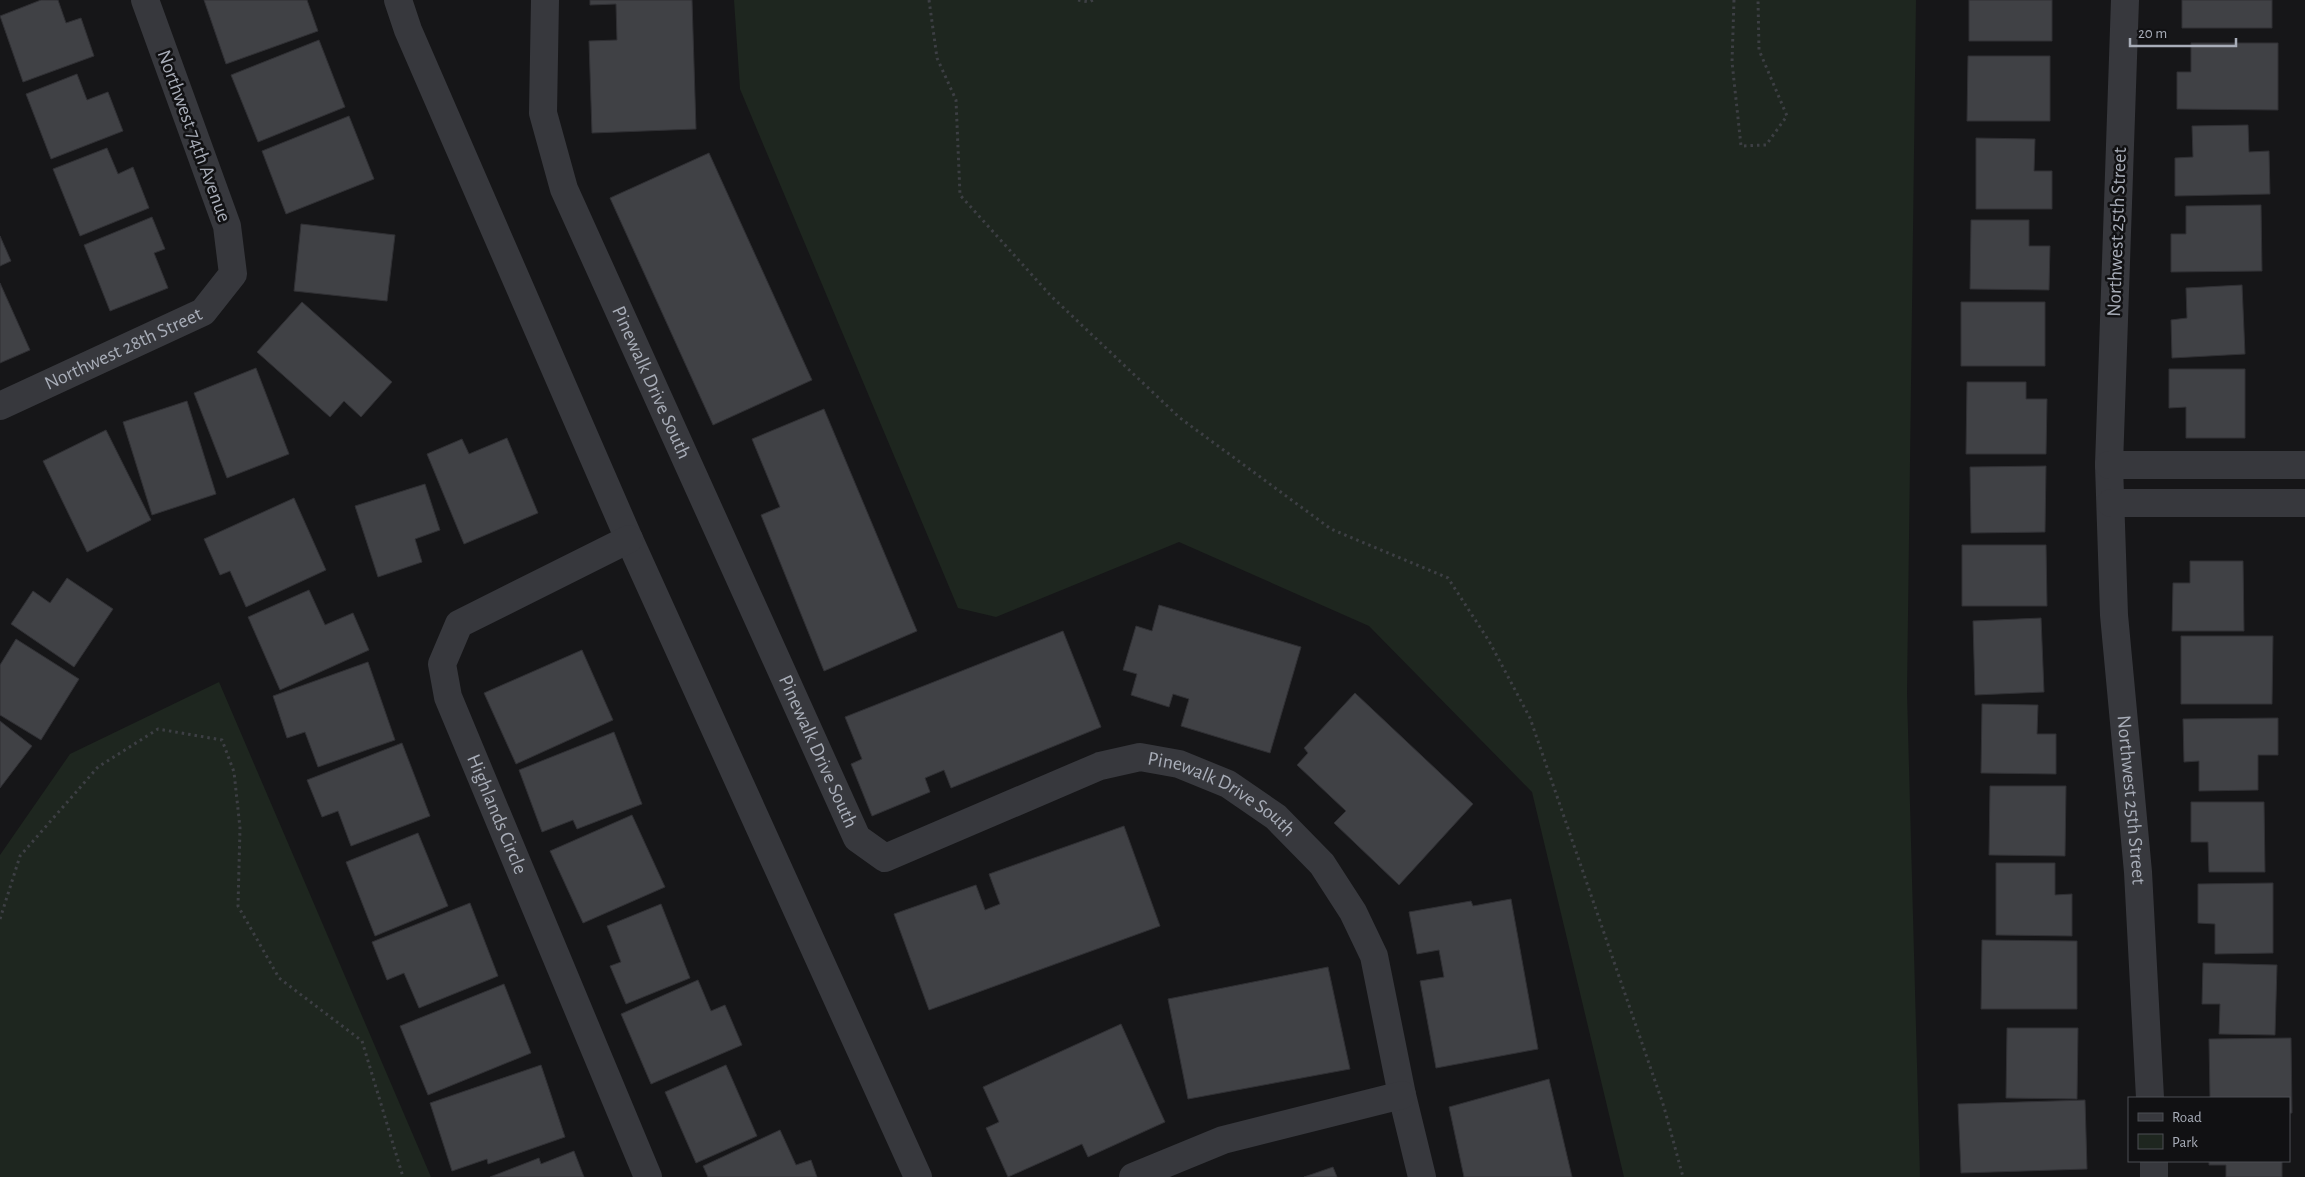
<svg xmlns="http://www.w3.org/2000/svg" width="2305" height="1177" font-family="'Alegreya Sans',sans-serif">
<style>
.green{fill:#1e261f}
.building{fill:#404145;stroke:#303034}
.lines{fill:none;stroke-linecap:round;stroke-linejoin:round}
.path{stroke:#3d3f44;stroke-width:3;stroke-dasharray:2.5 4;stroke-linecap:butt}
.street{stroke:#37383d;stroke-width:28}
.labels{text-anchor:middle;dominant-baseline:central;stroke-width:5;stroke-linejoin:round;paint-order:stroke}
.street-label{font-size:20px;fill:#a8adb8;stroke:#111113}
</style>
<rect width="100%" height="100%" fill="#161618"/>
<!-- green -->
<path class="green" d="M734,0H1916L1907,693L1920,1177H1624L1532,792L1369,626L1179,542L996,617L958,608L740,89Z
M219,682L431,1177H0V855L70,754Z"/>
<!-- building -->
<path class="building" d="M41,0H58L66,23L81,18L94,56L23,82L0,16Z
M204,0H307L318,31L226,64Z
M590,0H692L696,129L592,133L589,41L617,40L616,4L590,5Z
M1969,0H2052V41H1969Z
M2182,0H2272V28H2182Z
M319,40L345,107L258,142L231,75Z
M2191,43H2278V110L2177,109V72H2191Z
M1968,56H2050V121H1967Z
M77,74L87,100L108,92L123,131L51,159L26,94Z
M349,116L374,179L286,214L262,151Z
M2248,125L2249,152L2269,151L2270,194L2175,196V158L2193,157L2192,126Z
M1976,138L2035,139L2034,171H2052V209H1976Z
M107,148L118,174L133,167L149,208L80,236L53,169Z
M709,153L812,380L713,425L610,198Z
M2261,205L2262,271L2171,272V234H2186V206Z
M152,217L165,249L154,253L168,288L110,311L84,245Z
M1971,220H2029V246H2050L2049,290L1970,289Z
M301,224L395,235L387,301L294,291Z
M0,236L11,261L0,266Z
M0,283L30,350L0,363Z
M2242,285L2245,354L2172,358L2171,320L2187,318L2186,288Z
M302,302L392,382L361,417L344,401L330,417L257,352Z
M1961,302H2045V366H1961Z
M256,368L289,454L227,478L194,393Z
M2169,369H2245V438H2186V407L2169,408Z
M1967,382H2026V399H2047L2046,454H1966Z
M187,401L216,494L152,515L123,422Z
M824,409L917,631L824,671L761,515L780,507L752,439Z
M106,430L151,520L87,552L43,461Z
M507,438L538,513L464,544L427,454L462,439L469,454Z
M2046,466L2045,532L1971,533L1970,467Z
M425,484L440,530L415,539L422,562L378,577L355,506Z
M294,498L326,570L246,607L230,571L220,575L204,539Z
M1962,545H2046L2047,606H1962Z
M2190,561H2243L2244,631H2172L2173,583H2190Z
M67,578L113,609L74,667L11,624L33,591L50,603Z
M309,590L325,625L353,613L369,650L280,690L248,617Z
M1159,605L1301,647L1270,753L1181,726L1189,699L1173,694L1169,707L1131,695L1137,674L1123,670L1136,626L1152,631Z
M2041,618L2044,692L1975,695L1973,621Z
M1063,631L1101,727L951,788L944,770L925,778L930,792L872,816L851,764L862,759L845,717Z
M2181,636H2273L2272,704H2181Z
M16,639L79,679L41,740L0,715V665Z
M582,650L613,720L516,764L484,693Z
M368,662L395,740L318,767L305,732L287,738L273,696Z
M1355,693L1473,804L1399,885L1334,823L1346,811L1297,765L1308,753L1304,748Z
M1982,704L2038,705L2037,734H2056V774L1981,773Z
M2278,718V755H2258V790L2199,791V761L2184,762L2183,719Z
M0,721L32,746L0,788Z
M614,732L642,804L577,829L573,820L542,832L519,770Z
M402,743L430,816L351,846L338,811L322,817L307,780Z
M1990,786H2066L2065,856L1989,855Z
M2191,802H2264L2265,872H2209L2208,842H2191Z
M632,815L665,887L583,923L550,851Z
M1124,826L1160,926L929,1010L894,914L976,885L985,910L1000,904L989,874Z
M418,833L448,906L375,936L346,862Z
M1996,863H2055V895L2072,894V936L1996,935Z
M2273,883V953L2215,954V924L2198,923V884Z
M1511,899L1538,1049L1436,1068L1420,981L1444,977L1439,950L1417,954L1409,912L1471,901L1473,906Z
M470,903L498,976L419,1008L404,973L387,980L372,942Z
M661,904L690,978L626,1004L610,966L621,962L607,926Z
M1982,940L2077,941V1009H1981Z
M2203,963L2277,965L2275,1035L2219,1034L2220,1004H2202Z
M1328,967L1350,1069L1188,1099L1168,999Z
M698,980L711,1011L725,1005L742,1045L651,1084L621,1014Z
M504,984L531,1053L428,1095L400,1026Z
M1121,1024L1165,1122L1088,1157L1082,1144L1008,1177L986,1128L999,1122L983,1087Z
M2007,1028H2078L2077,1099L2006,1098Z
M2291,1038L2292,1113H2289V1098H2210L2209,1039Z
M541,1065L565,1137L488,1164L487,1159L452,1171L430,1103Z
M726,1065L757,1136L696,1163L665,1092Z
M1549,1079L1572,1177H1464L1449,1107Z
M2085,1100L2087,1169L1961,1173L1958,1104Z
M780,1130L796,1165L811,1160L817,1177H708L703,1166Z
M574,1151L584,1177H490L539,1158L541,1164Z
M2209,1161H2282V1177H2226V1165H2209Z
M1333,1167L1337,1177H1304Z"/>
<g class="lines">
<!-- path -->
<path class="path" d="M929,0L937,58L956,100L960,195L1051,296L1180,418L1331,529L1448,578L1489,641L1530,718L1664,1107L1683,1177
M1078,0L1089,2L1093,0
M1734,0L1732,62L1741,146L1766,145L1787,116L1759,50L1758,0
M0,919L20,856L98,767L158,729L222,740L234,772L240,828L238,906L279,978L362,1041L403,1177"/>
<!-- street -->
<g class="street">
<path d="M398,0L408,30L629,539L918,1177"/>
<path id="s1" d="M545,0L543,113L564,189L857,838L885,858L1100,766L1140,757L1179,764L1228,784L1276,817L1322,864L1353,912L1374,956L1402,1095L1422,1177"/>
<path id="s2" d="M2125,0L2109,465L2114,615L2138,872L2150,1098"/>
<path id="s3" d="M0,406L203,312L233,274L227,226L145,0"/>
<path d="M2109,465H2305"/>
<path d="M2111,503H2305"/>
<path id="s4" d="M629,539L459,624L442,664L448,697L648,1177"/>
<path d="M2154,1161V1177"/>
<path d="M1133,1177L1223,1140L1402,1095"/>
</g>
</g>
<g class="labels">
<!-- street labels -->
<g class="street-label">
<text transform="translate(194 136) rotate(70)">Northwest 74th Avenue</text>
<text transform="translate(2117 232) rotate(-88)">Northwest 25th Street</text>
<text stroke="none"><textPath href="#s3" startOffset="136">Northwest 28th Street</textPath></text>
<text stroke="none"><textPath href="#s1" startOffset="404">Pinewalk Drive South</textPath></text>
<text stroke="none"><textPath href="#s1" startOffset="809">Pinewalk Drive South</textPath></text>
<text stroke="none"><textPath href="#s1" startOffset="1304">Pinewalk Drive South</textPath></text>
<text stroke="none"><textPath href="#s2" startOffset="801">Northwest 25th Street</textPath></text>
<text stroke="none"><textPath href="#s4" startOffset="394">Highlands Circle</textPath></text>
</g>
</g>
<!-- legend -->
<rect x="2128" y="1097" width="162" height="65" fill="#111113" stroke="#4d4f55"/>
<rect x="2138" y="1113" width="25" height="8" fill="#37383d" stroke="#4d4f55"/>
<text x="2172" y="1122" font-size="15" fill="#a8adb8">Road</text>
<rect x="2138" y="1134" width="25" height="15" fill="#1e261f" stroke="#4d4f55"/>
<text x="2172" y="1147" font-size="15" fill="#a8adb8">Park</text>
<!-- scale -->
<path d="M2130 38v8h106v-8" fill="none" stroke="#a8adb8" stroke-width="2.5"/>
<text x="2138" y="38" font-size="15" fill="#a8adb8" stroke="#111113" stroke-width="4" paint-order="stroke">20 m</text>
</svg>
